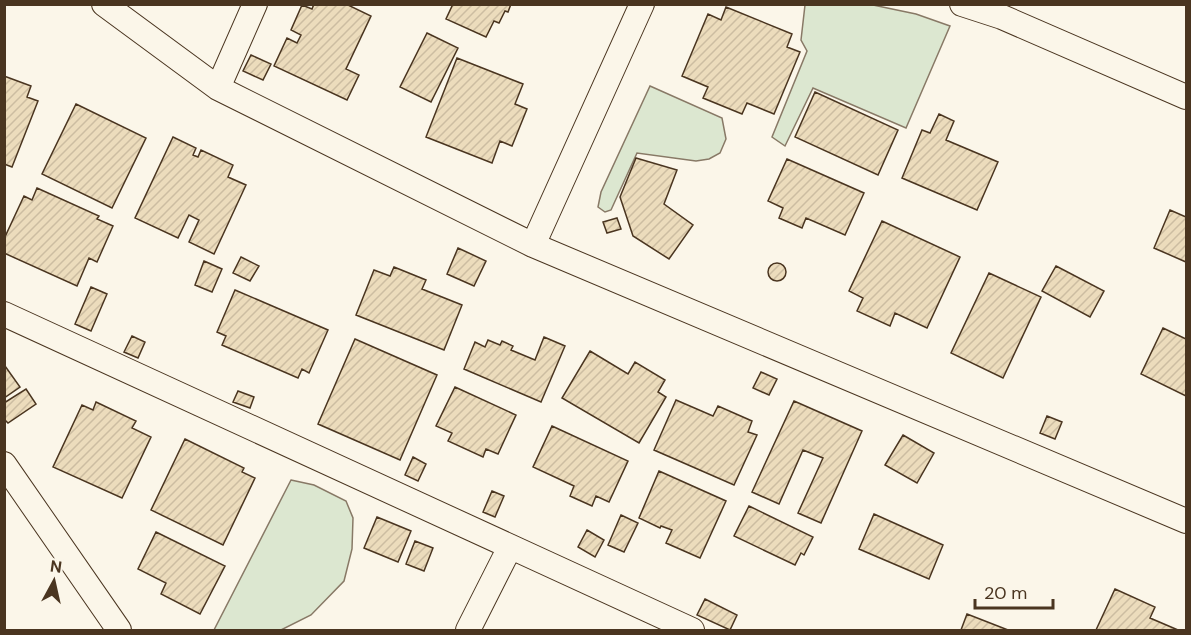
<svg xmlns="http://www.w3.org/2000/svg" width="1191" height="635" font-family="'DM Sans',sans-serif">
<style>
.green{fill:#dce7d0;stroke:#887966;stroke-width:1.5}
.building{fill:url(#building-hatch);stroke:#4a3520;stroke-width:1.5}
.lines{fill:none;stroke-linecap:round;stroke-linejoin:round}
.street-casing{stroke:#4a3520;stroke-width:26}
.street{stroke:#fbf6e9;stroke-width:24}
</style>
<defs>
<pattern id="building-hatch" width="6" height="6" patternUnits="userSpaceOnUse" patternTransform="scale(1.5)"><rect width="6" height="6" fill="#ecdcbc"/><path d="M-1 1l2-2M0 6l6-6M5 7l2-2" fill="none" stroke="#ccbda1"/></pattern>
</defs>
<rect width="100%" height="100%" fill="#fbf6e9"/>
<!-- green -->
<path class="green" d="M805,5H873L916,14L950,26L906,128L813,88L785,146L772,137L807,51L801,40Z
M650,86L722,118L726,139L720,153L709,159L696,161L637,153L611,210L605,212L598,207L601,192Z
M291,480L314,485L346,501L353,518L352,549L344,581L311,615L281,630H214Z"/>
<!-- building -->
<path class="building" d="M314,4H346L371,16L346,69L359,75L347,100L274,66L287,38L297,43L301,35L291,30L302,5L312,9Z
M453,4H511L508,12L505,11L499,23L494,21L486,37L446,19Z
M726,7L792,34L787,47L800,52L774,114L747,103L742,114L703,98L708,87L682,76L708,14L721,20Z
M427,33L458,48L431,102L400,87Z
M251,55L271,64L263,80L243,71Z
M457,58L523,84L515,104L527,109L512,146L500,141L492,163L426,137Z
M4,76L31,86L27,97L38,101L12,167L4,164Z
M815,92L898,130L878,175L795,137Z
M76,104L146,138L112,208L42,174Z
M939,114L954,121L946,140L998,162L977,210L902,178L922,130L930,133Z
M173,137L196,148L193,155L198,157L201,150L233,165L228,177L246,185L214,254L189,242L199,220L189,215L178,238L135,218Z
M636,158L677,170L664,204L693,225L669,259L633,236L620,197Z
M787,159L864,193L845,235L806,218L802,228L779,218L783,208L768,201Z
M37,188L99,216L97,219L113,226L97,262L89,258L77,286L4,253V239L24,196L32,200Z
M1170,210L1186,217V262L1154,248Z
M617,218L621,229L607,233L603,222Z
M882,221L960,257L927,328L895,313L890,326L857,311L863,298L849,291Z
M458,248L486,261L474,286L447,274Z
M241,257L259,266L250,281L233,273Z
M204,261L222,269L212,292L195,285Z
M768 272a9 9 0 1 1 18 0a9 9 0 1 1-18 0Z
M1056,266L1104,291L1090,317L1042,291Z
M394,267L426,280L422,289L462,305L444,350L356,315L374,270L390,276Z
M989,273L1041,297L1003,378L951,353Z
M91,287L107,294L91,331L75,324Z
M235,290L328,330L309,373L302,369L298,378L222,345L226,336L217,332Z
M1163,328L1186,339V396L1141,374Z
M132,336L145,342L138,358L124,352Z
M544,337L565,346L541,402L464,369L475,342L485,347L488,340L500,345L502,341L513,346L511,350L535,360Z
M355,339L437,375L400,460L318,424Z
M590,351L628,374L635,362L665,380L658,392L666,397L639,443L562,398Z
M5,366L20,387L4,398V367Z
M761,372L777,379L769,395L753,388Z
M455,387L516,415L498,454L486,449L483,457L448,441L452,433L436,426Z
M26,389L36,404L8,423L4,419V403Z
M238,391L254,397L250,408L233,402Z
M676,400L713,416L718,406L752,421L748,432L757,435L734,485L654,450Z
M794,401L862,431L821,523L798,513L823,458L803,450L779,504L752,492Z
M96,402L136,421L132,428L151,437L122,498L53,467L82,405L93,410Z
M1047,416L1062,422L1055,439L1040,433Z
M552,426L628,461L609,502L596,496L592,506L570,496L574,486L533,467Z
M903,435L934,453L917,483L885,465Z
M185,439L244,468L242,472L255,478L223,545L151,510Z
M413,457L426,464L418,481L405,475Z
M659,471L726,501L700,558L666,543L672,530L661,526L660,528L639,518Z
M492,491L504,496L495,517L483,512Z
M749,506L813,537L804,555L801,553L795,565L734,536Z
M874,514L943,545L929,579L859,549Z
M621,515L638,523L624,552L608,545Z
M377,517L411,531L398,562L364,548Z
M587,530L604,540L595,557L578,547Z
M156,532L225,566L200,614L161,594L166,583L138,569Z
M415,541L433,548L424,571L406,564Z
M1115,589L1155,607L1150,618L1178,630H1096Z
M705,599L737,615L730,630L697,615Z
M967,614L1008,630H961Z"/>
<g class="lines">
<!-- street casing -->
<g class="street-casing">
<path id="street" d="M104,4L218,88L533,245L1186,521
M962,4L1002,17L1186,97
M218,88L255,4
M533,245L642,4
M4,314L692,630
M4,464L119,630
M468,630L510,547"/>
</g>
<!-- street -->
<use href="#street" class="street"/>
</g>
<!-- border -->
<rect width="1191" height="635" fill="none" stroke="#4a3520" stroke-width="12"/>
<!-- north arrow -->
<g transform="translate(54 581) rotate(8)" stroke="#fbf6e9" stroke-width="4.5" paint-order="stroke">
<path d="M0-4.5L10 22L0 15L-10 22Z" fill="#4a3520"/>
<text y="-9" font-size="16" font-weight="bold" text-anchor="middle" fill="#4a3520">N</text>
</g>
<!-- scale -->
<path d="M975 599v9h78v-9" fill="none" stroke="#4a3520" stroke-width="3"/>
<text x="984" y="599" font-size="18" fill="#4a3520" stroke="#fbf6e9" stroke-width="4.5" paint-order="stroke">20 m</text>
</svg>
